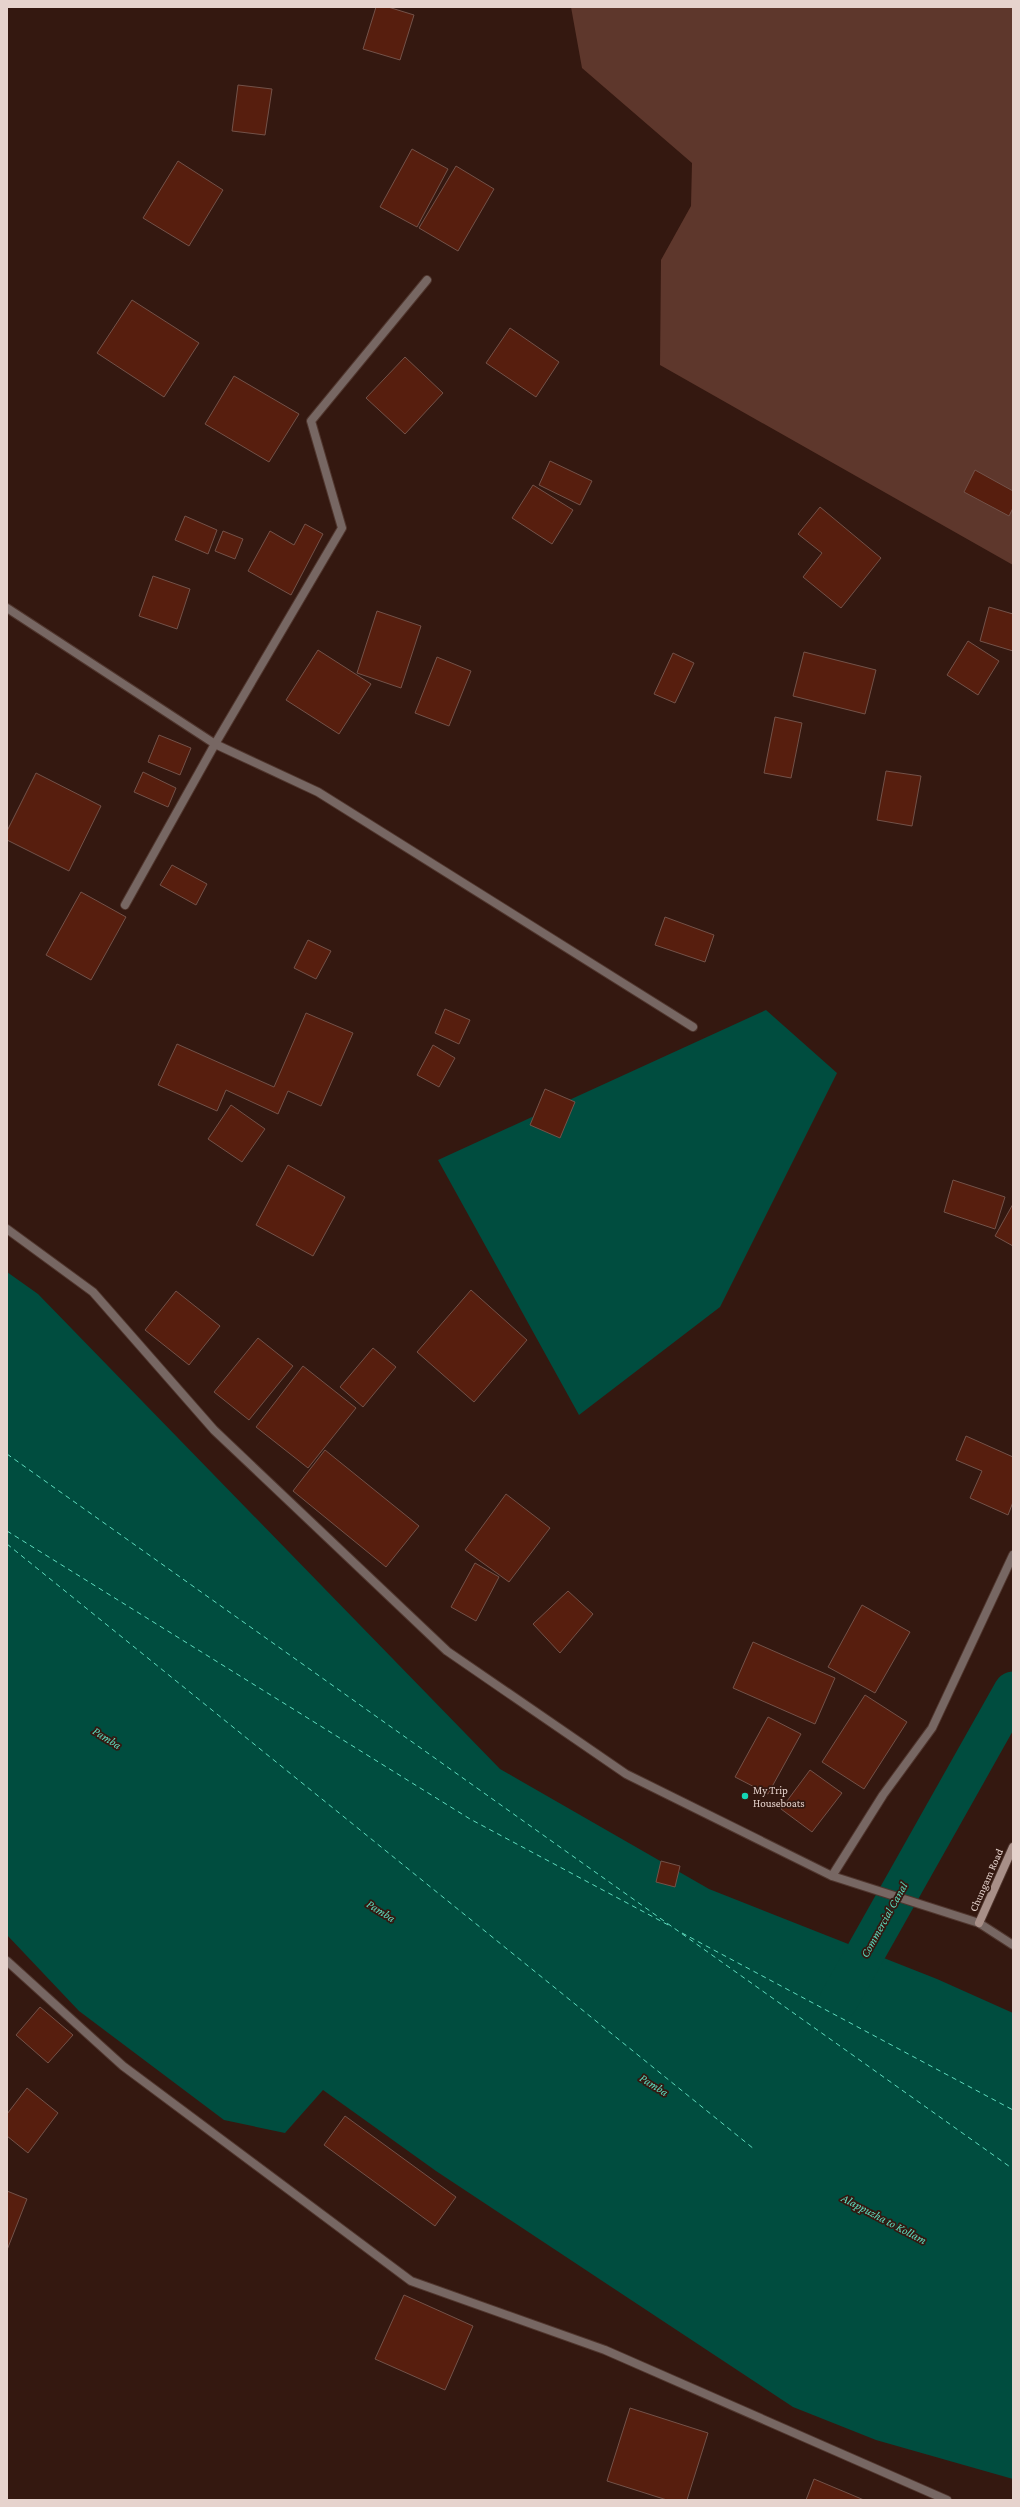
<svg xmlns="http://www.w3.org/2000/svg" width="1020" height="2507" font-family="'Crimson Pro',serif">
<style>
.green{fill:#5e372c}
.water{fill:#004d3f}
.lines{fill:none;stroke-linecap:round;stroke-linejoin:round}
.canal{stroke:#004d3f;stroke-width:39}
.ferry{stroke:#5edabd;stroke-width:1;stroke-dasharray:5 4;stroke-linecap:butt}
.building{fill:#571e0e;stroke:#735249}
.minor-casing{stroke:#50362e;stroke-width:10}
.secondary-casing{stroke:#50362e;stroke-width:10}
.minor{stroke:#776763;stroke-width:8}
.secondary{stroke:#a88f88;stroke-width:8}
.poi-dot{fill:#14d5b3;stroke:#341810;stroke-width:1.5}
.labels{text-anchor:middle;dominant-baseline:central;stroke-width:3.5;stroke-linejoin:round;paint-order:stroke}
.poi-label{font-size:11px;fill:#e6d3cd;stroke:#341810;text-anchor:start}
.street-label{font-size:11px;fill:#e6d3cd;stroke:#341810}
.water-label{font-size:12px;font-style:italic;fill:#5edabd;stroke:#341810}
</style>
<rect width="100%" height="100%" fill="#341810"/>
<!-- green -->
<path class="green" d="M571,7H1013V565L660,365L661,260L691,206L692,163L582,68Z"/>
<!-- water -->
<path class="water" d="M766,1010L837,1073L720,1307L579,1415L438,1160Z
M7,1272L38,1294L500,1769L709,1889L937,1979L1013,2013V2479L876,2440L793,2407L436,2171L323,2090L285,2133L224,2120L79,2011L7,1935Z"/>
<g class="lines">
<!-- canal -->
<path class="canal" d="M839,2000L1013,1691"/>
<!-- ferry -->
<path class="ferry" d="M7,1454L1013,2169
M7,1531L470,1819L672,1927
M7,1544L754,2149
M682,1933L1013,2110"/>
</g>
<!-- building -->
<path class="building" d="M376,7H388L414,15L400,60L363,49Z
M238,85L272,89L265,135L232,131Z
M412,149L448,169L417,227L380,207Z
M178,161L223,190L189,246L143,218Z
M456,166L494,189L458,251L419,228Z
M132,300L199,343L164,397L97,353Z
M510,328L559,362L536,397L486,363Z
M405,357L443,393L405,434L366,398Z
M234,376L299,414L269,462L205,424Z
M550,461L592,481L580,505L539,485Z
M975,470L1013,491V508L1009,516L964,492Z
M533,485L573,510L552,544L512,518Z
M820,507L881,558L841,608L803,577L822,553L798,534Z
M185,516L217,530L208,554L175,540Z
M305,524L323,534L291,595L248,571L270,531L294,545Z
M223,531L243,539L235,559L215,551Z
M153,576L190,589L177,629L139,616Z
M989,607L1013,614V651L980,641Z
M377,611L421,626L401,688L357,673Z
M968,641L999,661L978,695L947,675Z
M318,650L371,684L339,734L286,700Z
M804,652L876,670L865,714L793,696Z
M673,653L694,663L675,703L654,694Z
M437,657L471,671L449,726L415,713Z
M775,717L802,723L791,778L764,773Z
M159,735L191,748L180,775L148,762Z
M886,771L921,776L912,826L877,820Z
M143,772L176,788L168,807L134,792Z
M36,773L101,806L69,871L7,840V831Z
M172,865L207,884L196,905L160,885Z
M81,892L126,917L91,980L46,955Z
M665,917L714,935L705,962L655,945Z
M308,940L331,951L316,979L294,968Z
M445,1009L470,1020L459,1044L435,1033Z
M306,1013L353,1033L321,1106L288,1091L278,1114L226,1090L217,1111L158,1085L177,1044L274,1087Z
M433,1045L455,1058L439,1087L417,1075Z
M545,1089L575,1102L560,1138L530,1125Z
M231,1105L265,1129L242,1162L208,1139Z
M288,1165L345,1197L313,1256L256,1225Z
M953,1180L1005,1197L995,1229L944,1212Z
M1013,1204V1246L995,1236Z
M471,1290L527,1340L474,1402L417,1352Z
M176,1291L220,1326L189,1365L145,1330Z
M258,1338L293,1366L249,1420L214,1392Z
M373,1348L396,1367L363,1407L340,1387Z
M303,1366L356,1408L308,1468L256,1427Z
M966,1436L1013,1457V1502L1008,1515L970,1498L982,1471L956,1460Z
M325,1450L419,1526L386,1567L293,1491Z
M506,1494L550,1528L509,1582L465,1550Z
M475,1563L499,1577L476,1621L451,1607Z
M568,1591L593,1614L560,1653L533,1624Z
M862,1605L910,1632L875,1693L828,1667Z
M753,1642L835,1678L815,1724L733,1688Z
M865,1695L907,1722L864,1789L822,1762Z
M768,1717L801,1734L768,1794L735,1777Z
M810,1770L842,1793L812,1832L781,1809Z
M661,1861L680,1866L675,1887L656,1882Z
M40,2007L73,2035L48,2063L16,2035Z
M27,2088L58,2113L28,2153L7,2136V2114Z
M345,2116L456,2197L435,2226L324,2145Z
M7,2191L27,2199L7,2250Z
M404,2295L473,2326L445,2390L375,2359Z
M630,2408L708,2433L687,2500H667L607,2481Z
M814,2479L864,2500H806Z"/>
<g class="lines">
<!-- minor casing -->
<g class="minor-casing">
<path id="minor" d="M7,608L215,744L318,792L693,1027
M125,905L215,744L342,528L311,421L427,280
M7,1229L93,1292L214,1430L447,1651L626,1774L832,1876L979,1923L1013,1945
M832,1876L883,1795L932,1728L1013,1555
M7,1961L123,2066L411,2281L605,2350L947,2500"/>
</g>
<!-- secondary casing -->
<g class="secondary-casing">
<path id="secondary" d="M979,1923L1013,1847"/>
</g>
<!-- minor -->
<use href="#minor" class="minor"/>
<!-- secondary -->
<use href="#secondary" class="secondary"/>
</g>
<!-- markers -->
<circle class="poi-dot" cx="745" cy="1796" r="4"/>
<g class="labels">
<!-- poi labels -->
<g class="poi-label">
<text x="753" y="1790">My Trip<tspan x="753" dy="13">Houseboats</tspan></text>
</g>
<!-- street labels -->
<g class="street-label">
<text transform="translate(986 1880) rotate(-66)">Chungam Road</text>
</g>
<!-- water labels -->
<g class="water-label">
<text transform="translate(107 1738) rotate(32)">Pamba</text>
<text transform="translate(381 1911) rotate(32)">Pamba</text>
<text transform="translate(884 1920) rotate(-61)">Commercial Canal</text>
<text transform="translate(654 2085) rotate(32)">Pamba</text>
<text transform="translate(884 2219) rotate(28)">Alappuzha to Kollam</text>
</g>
</g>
<!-- border -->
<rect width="1020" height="2507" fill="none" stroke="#e6d3cd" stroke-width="16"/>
</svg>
